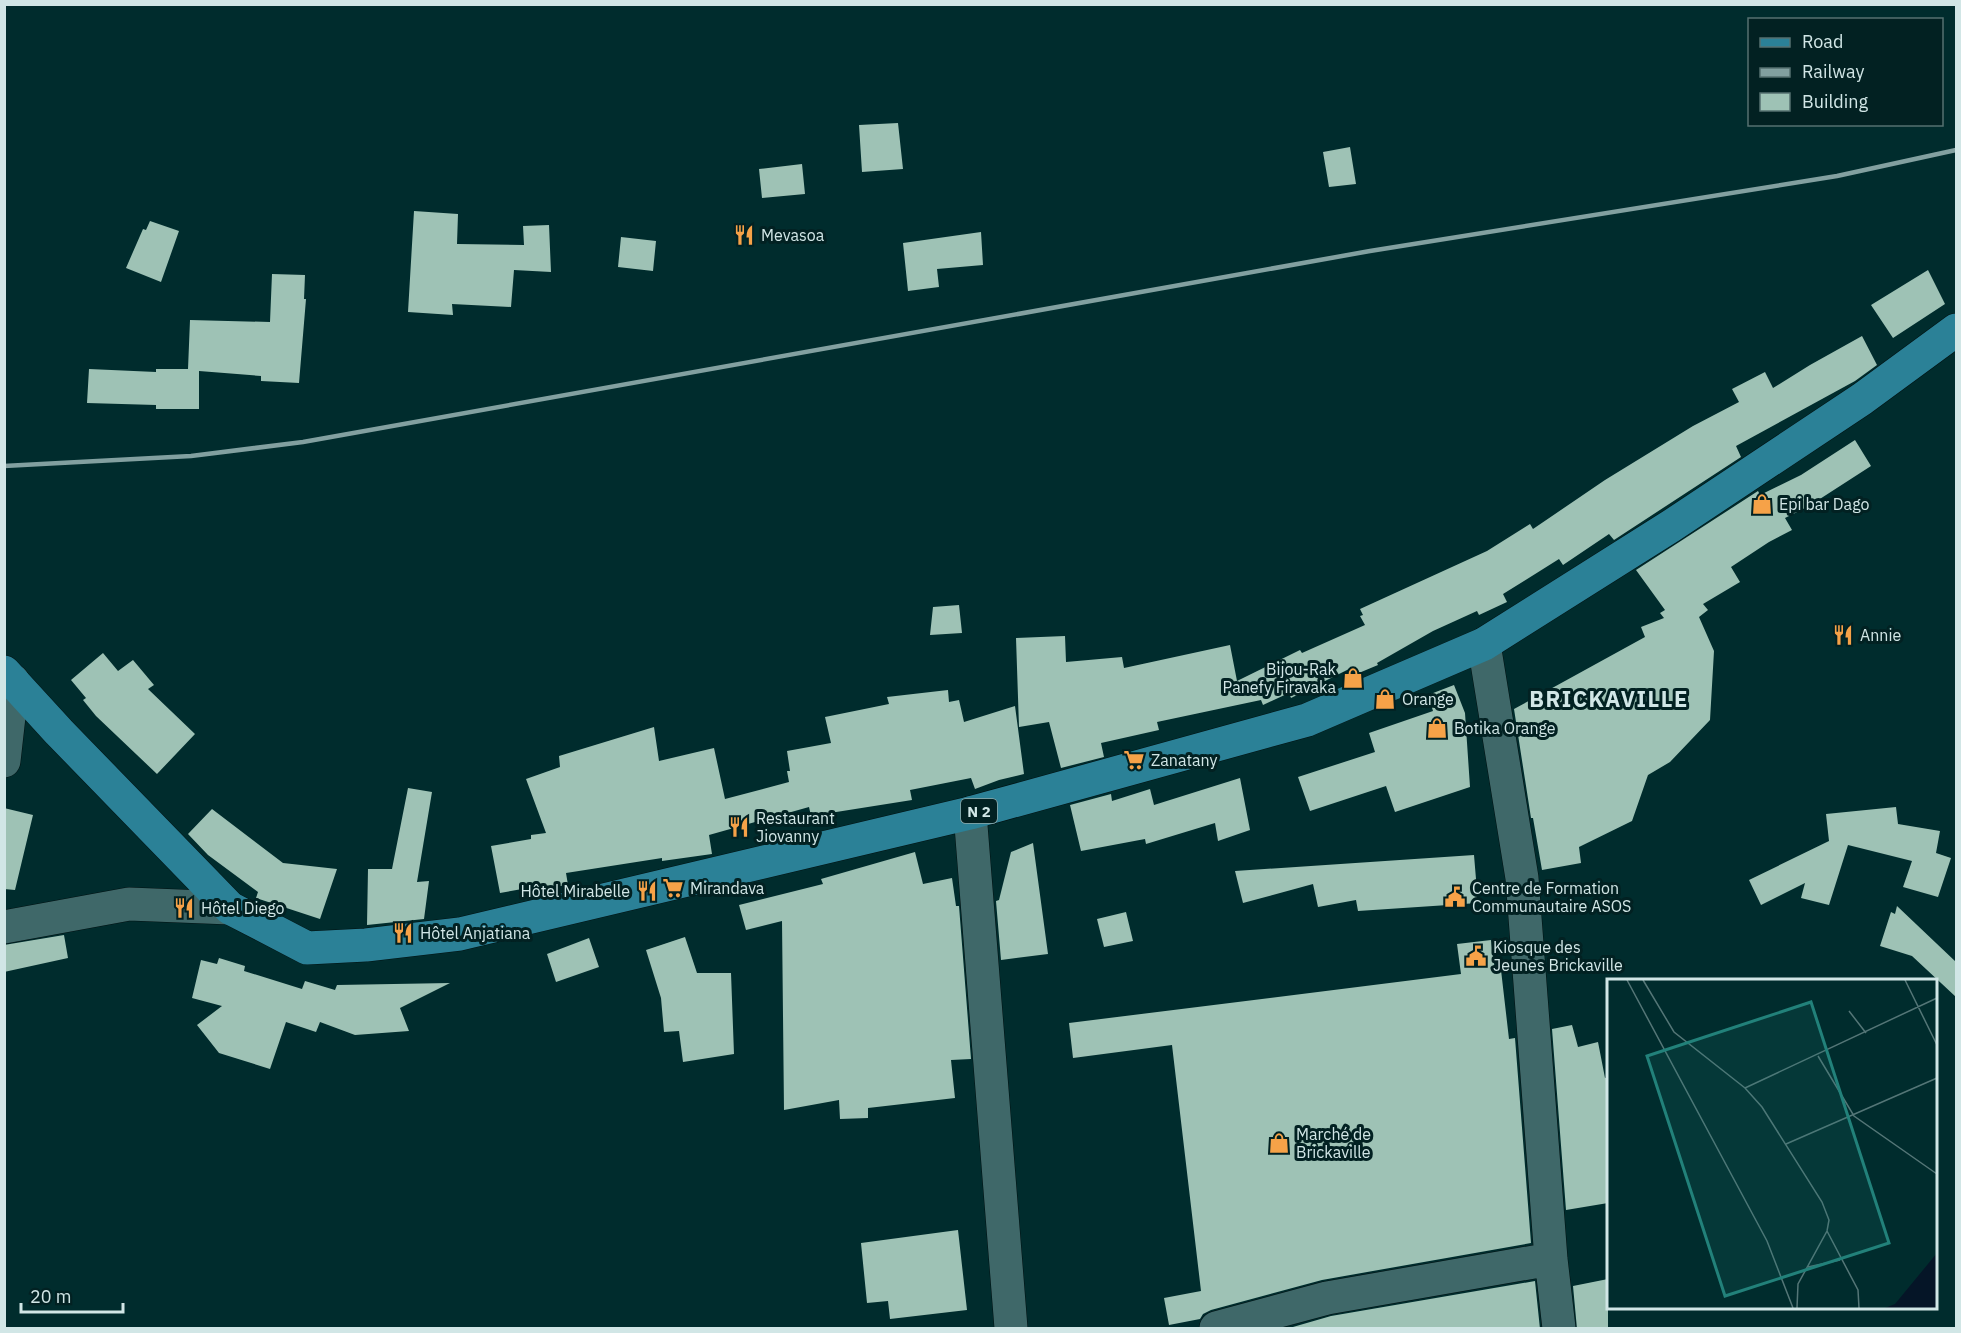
<svg xmlns="http://www.w3.org/2000/svg" width="1961" height="1333" font-family="'IBM Plex Sans',sans-serif">
<style>
.building{fill:#9ec2b5}
.lines{fill:none;stroke-linecap:round;stroke-linejoin:round}
.minor-casing{stroke:#001213;stroke-width:34}
.tertiary-casing{stroke:#001213;stroke-width:34}
.primary-casing{stroke:#001213;stroke-width:34}
.minor{stroke:#3f6869;stroke-width:33}
.tertiary{stroke:#3f6869;stroke-width:33}
.primary{stroke:#2b8197;stroke-width:33}
.rail{stroke:#82a0a0;stroke-width:4.5}
.labels{text-anchor:middle;dominant-baseline:central;stroke-width:6;stroke-linejoin:round;paint-order:stroke}
.shield{fill:#022122;stroke:#93abab;stroke-width:1.5}
.shield-label{font-size:15px;font-weight:bold;fill:#d1e6e6}
.poi-label{font-size:16px;fill:#d1e6e6;stroke:#022122;text-anchor:start}
.district-label{font-size:22px;font-weight:bold;letter-spacing:1.5px;fill:#d1e6e6;stroke:#022122}
.inset-road{fill:none;stroke:#547677;stroke-width:1.5}
.view{fill:#22817a;fill-opacity:0.15;stroke:#22817a;stroke-width:3}
.inset-edge{fill:none;stroke:#d1e6e6;stroke-width:3}
</style>
<rect width="100%" height="100%" fill="#002c2d"/>
<!-- building -->
<path class="building" d="M898,123L903,169L862,172L859,125Z
M1350,147L1356,184L1329,187L1323,152Z
M802,164L805,194L762,198L759,169Z
M414,211L458,214L457,244L524,245L523,226L549,225L551,272L514,270L511,307L452,304L453,315L408,312Z
M150,221L179,231L161,282L126,268L143,229L146,230Z
M981,232L983,265L937,269L939,287L908,291L903,243Z
M621,237L656,241L653,271L618,267Z
M1928,270L1945,304L1893,338L1871,305Z
M272,274L305,275L304,299H306L299,383L261,381V376L199,371V409H156V405L87,403L89,369L156,372V369H188L190,320L270,322Z
M1862,336L1877,365L1855,381L1736,446L1741,457L1614,540L1609,534L1563,565L1559,559L1503,594L1507,602L1479,615L1477,611L1433,631L1377,663L1378,665L1354,675L1351,668L1291,698L1289,693L1263,705L1261,700L1157,722L1159,730L1101,743L1104,757L1061,768L1049,722L1019,727L1016,638L1065,636L1066,662L1122,657L1124,668L1230,645L1237,681L1300,650L1302,653L1365,625L1360,616L1363,615L1360,609L1487,551L1530,524L1533,529L1605,480L1693,426L1739,402L1732,389L1765,372L1773,388L1810,365Z
M1855,440L1871,466L1809,506L1785,518L1792,530L1769,542L1731,567L1740,582L1703,604L1708,610L1699,617L1714,651L1710,720L1670,762L1648,775L1632,821L1579,847L1581,863L1542,870L1533,818H1531L1514,709L1645,637L1641,627L1664,618L1660,613L1665,610L1636,570L1758,491L1760,495L1801,475Z
M959,605L962,633L930,635L933,607Z
M103,653L118,671L133,660L154,685L148,689L195,734L157,774L96,716L83,700L86,698L71,680Z
M1454,685L1465,713L1470,787L1395,812L1386,786L1310,811L1298,777L1375,752L1369,733L1433,711L1428,695Z
M948,690L949,702L959,700L964,722L1015,706L1024,774L999,780L975,789L971,778L910,790L912,800L811,816L809,807L709,835L712,854L662,861V858L566,873L568,885L539,889V886L500,893L491,846L531,839V835L546,833L526,779L560,767L559,756L654,727L659,761L714,748L725,799L789,782L787,771H790L787,751L831,743L825,717L889,704L887,697Z
M1240,778L1250,830L1218,841L1215,823L1146,844L1145,839L1081,851L1070,805L1111,794L1112,801L1150,789L1154,805Z
M408,788L432,792L417,882L429,881L424,919L367,925L368,869H392Z
M1896,807L1898,824L1940,831L1936,853L1951,858L1938,897L1903,887L1912,861L1848,845L1829,905L1801,898L1805,883L1761,905L1749,880L1829,841L1826,814Z
M4,808L33,815L15,890L4,889Z
M212,809L283,863L337,869L320,919L256,898L258,892L208,855L188,834Z
M1033,843L1048,954L1001,960L996,901L999,900L1011,852Z
M915,852L923,884L952,878L956,906H959L971,1059L951,1060L955,1098L868,1108V1118L840,1119L839,1100L784,1110L782,921L746,930L739,905L823,884L821,879Z
M1474,855L1478,903L1358,911L1356,900L1318,907L1313,884L1243,903L1235,871Z
M1897,906L1956,962V997L1912,956L1880,946L1891,912L1895,914Z
M1126,912L1133,941L1104,947L1097,919Z
M64,935L68,958L4,972V945Z
M685,937L697,973H731L734,1054L683,1062L679,1031L664,1032L661,998L646,950Z
M589,938L599,967L556,982L547,954Z
M1491,940L1495,971L1501,970L1509,1039L1515,1038L1531,1243L1322,1280L1211,1310L1203,1314L1200,1319L1169,1325L1164,1298L1201,1291L1172,1045L1073,1058L1069,1023L1461,974L1457,944Z
M219,958L245,966L244,971L302,989L305,981L335,990L337,985L450,983L400,1008L409,1031L355,1035L320,1022L316,1032L286,1022L270,1069L219,1053L197,1025L222,1006L192,998L201,960L217,964Z
M1572,1025L1578,1047L1598,1042L1605,1078L1608,1077V1203L1566,1210L1552,1029Z
M958,1230L967,1310L890,1319L888,1301L867,1303L861,1243Z
M1608,1279V1329H1577L1573,1286Z
M1535,1281L1540,1329H1286L1331,1316Z"/>
<g class="lines">
<!-- minor casing -->
<g class="minor-casing">
<path id="minor" d="M1484,644L1522,878L1551,1259L1559,1328
M4,761L13,681
M970,813L1011,1328
M1216,1328L1327,1298L1551,1259"/>
</g>
<!-- tertiary casing -->
<g class="tertiary-casing">
<path id="tertiary" d="M4,927L129,904L230,908"/>
</g>
<!-- primary casing -->
<g class="primary-casing">
<path id="primary" d="M4,672L59,732L230,908L307,948L366,945L460,934L970,813L1307,720L1484,644L1671,526L1862,399L1956,330"/>
</g>
<!-- minor -->
<use href="#minor" class="minor"/>
<!-- tertiary -->
<use href="#tertiary" class="tertiary"/>
<!-- primary -->
<use href="#primary" class="primary"/>
<!-- rail -->
<path class="rail" d="M4,466L191,456L303,442L1370,251L1837,176L1956,150"/>
</g>
<!-- icons -->
<defs>
<g id="restaurant-bare" transform="scale(1.62)"><path d="M-5-6h1v4h1v-4h1v4h1v-4h1v5L-1.5 .5V6h-2V.5L-5-1ZM5-6V6H3V1.5H1.5Q1.5-4 5-6Z" fill="#f6a248" stroke="#022122" stroke-width="2.5" paint-order="stroke"/></g>
<g id="shop-bare" transform="scale(1.62)"><path d="M-5-2.5h2.3a2.7 3.5 0 0 1 5.4 0H5L5.5 6h-11ZM-1.5-2.5h3a1.5 2.3 0 0 0-3 0Z" fill="#f6a248" stroke="#022122" stroke-width="2.5" paint-order="stroke"/></g>
<g id="supermarket-bare" transform="scale(1.62)"><path d="M-6-5.5h2.5l.6 2H6L4.5 2H-2.5L-4.4-4H-6ZM-1.5 3.2a1.3 1.3 0 1 0 .1 0ZM3 3.2a1.3 1.3 0 1 0 .1 0Z" fill="#f6a248" stroke="#022122" stroke-width="2.5" paint-order="stroke"/></g>
<g id="civic-bare" transform="scale(1.62)"><path d="M-.6-6.5H3V-4.5H.6V-3L4-1V1h2V6H-6V1h2V-1L-.6-3ZM-1.2 2.5V6h2.4V2.5Z" fill="#f6a248" stroke="#022122" stroke-width="2.5" paint-order="stroke"/></g>
</defs>
<g fill-rule="evenodd">
<use href="#restaurant-bare" x="744" y="235"/>
<use href="#shop-bare" x="1762" y="504"/>
<use href="#restaurant-bare" x="1843" y="635"/>
<use href="#shop-bare" x="1353" y="678"/>
<use href="#shop-bare" x="1385" y="699"/>
<use href="#shop-bare" x="1437" y="728"/>
<use href="#supermarket-bare" x="1134" y="760"/>
<use href="#restaurant-bare" x="739" y="827"/>
<use href="#supermarket-bare" x="673" y="888"/>
<use href="#restaurant-bare" x="647" y="891"/>
<use href="#civic-bare" x="1455" y="897"/>
<use href="#restaurant-bare" x="184" y="908"/>
<use href="#restaurant-bare" x="403" y="933"/>
<use href="#civic-bare" x="1476" y="956"/>
<use href="#shop-bare" x="1279" y="1143"/>
</g>
<g class="labels">
<!-- shield labels -->
<rect class="shield" x="961" y="799" width="36" height="24" rx="4.5"/>
<g class="shield-label">
<text x="979" y="811">N 2</text>
</g>
<!-- poi labels -->
<g class="poi-label">
<text x="761" y="235">Mevasoa</text>
<text x="1779" y="504">Epi bar Dago</text>
<text x="1860" y="635">Annie</text>
<text x="1336" y="669" text-anchor="end">Bijou-Rak<tspan x="1336" dy="18">Panefy Firavaka</tspan></text>
<text x="1402" y="699">Orange</text>
<text x="1454" y="728">Botika Orange</text>
<text x="1151" y="760">Zanatany</text>
<text x="756" y="818">Restaurant<tspan x="756" dy="18">Jiovanny</tspan></text>
<text x="690" y="888">Mirandava</text>
<text x="1472" y="888">Centre de Formation<tspan x="1472" dy="18">Communautaire ASOS</tspan></text>
<text x="630" y="891" text-anchor="end">Hôtel Mirabelle</text>
<text x="201" y="908">Hôtel Diego</text>
<text x="420" y="933">Hôtel Anjatiana</text>
<text x="1493" y="947">Kiosque des<tspan x="1493" dy="18">Jeunes Brickaville</tspan></text>
<text x="1296" y="1134">Marché de<tspan x="1296" dy="18">Brickaville</tspan></text>
</g>
<!-- district labels -->
<g class="district-label">
<text x="1609" y="698">BRICKAVILLE</text>
</g>
</g>
<!-- overview -->
<g transform="translate(1607 979)">
<rect width="330" height="330" fill="#002c2d"/>
<path d="M330,274V329H278L288,325Z" fill="#051527"/>
<path class="inset-road" d="M20,1L160,262L186,329M36,1L67,53L138,109L155,128L215,223L222,241L220,252L191,305L190,329M298,1L330,66M242,32L259,54M211,77L247,137L330,195M138,109L330,19M179,165L330,99M220,252L251,311L252,329M201,288L233,281"/>
<path class="view" d="M204,23L282,264L118,317L40,77Z"/>
<rect width="330" height="330" class="inset-edge"/>
</g>
<!-- border -->
<rect width="1961" height="1333" fill="none" stroke="#d1e6e6" stroke-width="12"/>
<!-- legend -->
<rect x="1748" y="18" width="195" height="108" fill="#022122" stroke="#557070" stroke-width="1.5"/>
<rect x="1760" y="38" width="30" height="9" fill="#2b8197" stroke="#557070" stroke-width="1.5"/>
<text x="1802" y="48" font-size="18" fill="#d1e6e6">Road</text>
<rect x="1760" y="68" width="30" height="9" fill="#82a0a0" stroke="#557070" stroke-width="1.5"/>
<text x="1802" y="78" font-size="18" fill="#d1e6e6">Railway</text>
<rect x="1760" y="93" width="30" height="18" fill="#9ec2b5" stroke="#557070" stroke-width="1.5"/>
<text x="1802" y="108" font-size="18" fill="#d1e6e6">Building</text>
<!-- scale -->
<path d="M21 1303v9h102v-9" fill="none" stroke="#d1e6e6" stroke-width="3"/>
<text x="30" y="1303" font-size="18" fill="#d1e6e6" stroke="#022122" stroke-width="4.5" paint-order="stroke">20 m</text>
</svg>
